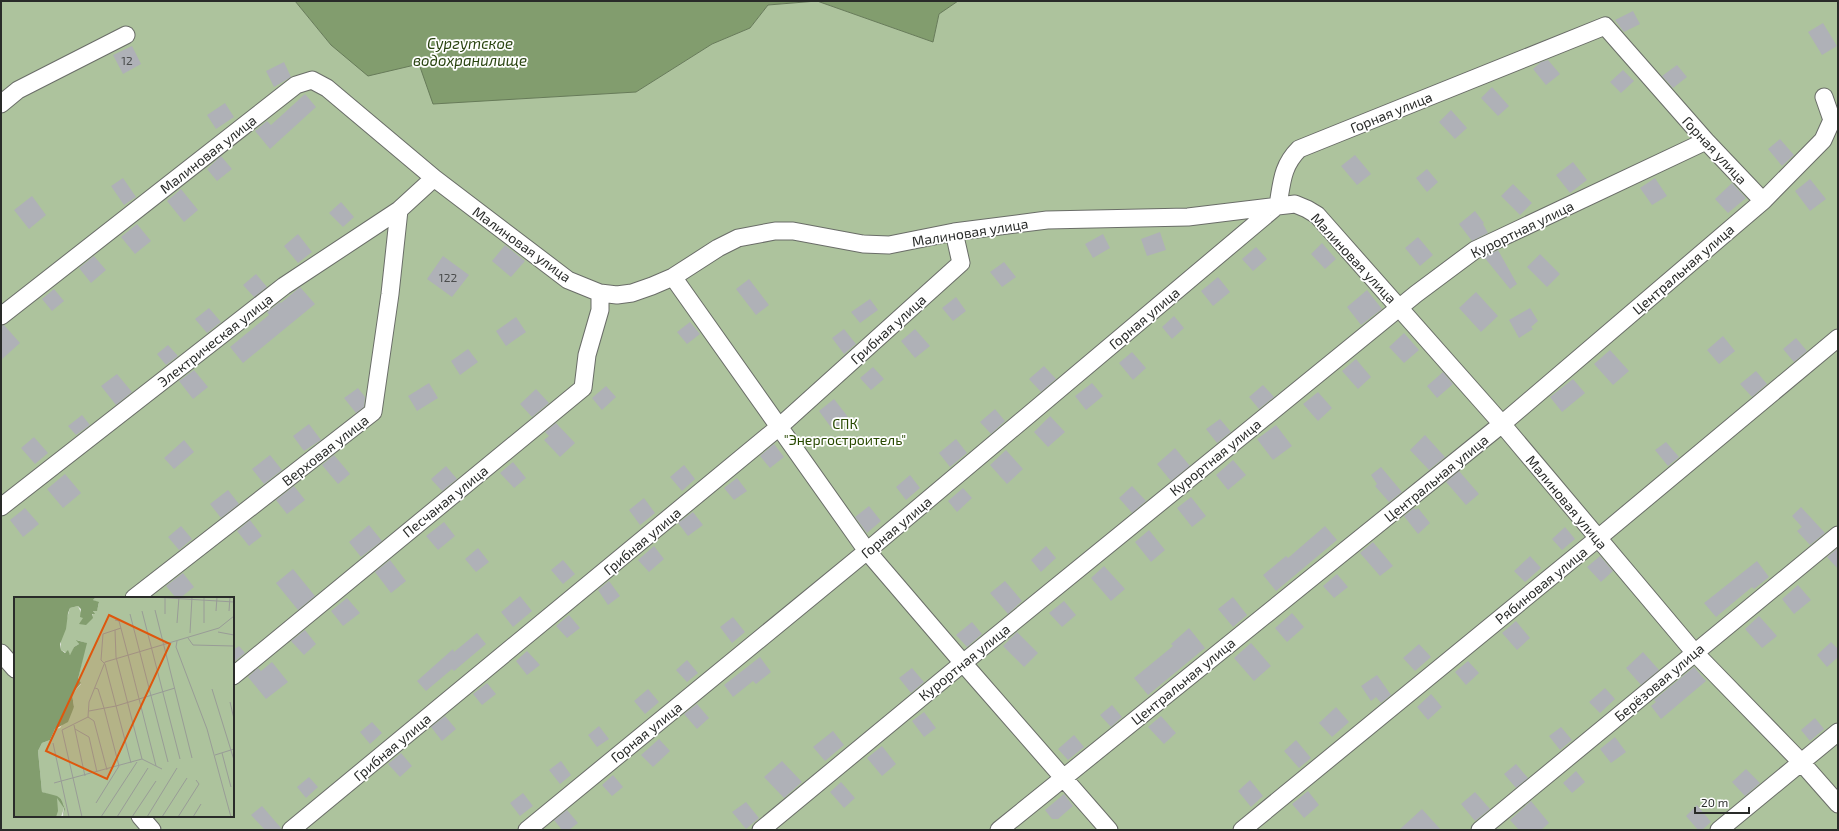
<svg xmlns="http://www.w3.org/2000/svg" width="1839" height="831" font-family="'Exo 2',sans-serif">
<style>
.green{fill:#adc39d;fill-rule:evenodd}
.water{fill:#829d6e;stroke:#677b59}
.building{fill:#afb1b7}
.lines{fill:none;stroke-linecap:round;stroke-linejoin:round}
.street-casing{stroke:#6a6d68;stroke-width:19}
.street{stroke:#fff;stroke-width:17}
.labels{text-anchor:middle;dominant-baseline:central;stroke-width:3.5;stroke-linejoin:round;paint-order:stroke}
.number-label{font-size:12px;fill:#4a4c4c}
.street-label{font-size:14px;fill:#292b29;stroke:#fff}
.park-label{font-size:14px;fill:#284900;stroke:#fff}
.water-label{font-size:15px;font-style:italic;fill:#2b4512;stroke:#fff}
.inset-road{fill:none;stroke:#999c97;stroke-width:1}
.view{fill:#de570d;fill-opacity:0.15;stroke:#de570d;stroke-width:2}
.inset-edge{fill:none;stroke:#292b29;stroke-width:2}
</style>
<rect width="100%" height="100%" fill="#e3e7e1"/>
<!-- green -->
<path class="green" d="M1,1H295L331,45L419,64L636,92L712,44L750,28L768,5L817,1L933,42L939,14L958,1H1838V830H1ZM15,598H233V816H15Z"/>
<!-- water -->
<path class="water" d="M295,1H958L939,14L933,42L817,1L768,5L750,28L712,44L636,92L433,104L419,64L368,76L331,45Z"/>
<!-- building -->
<path class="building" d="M1633,11L1640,24L1624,32L1615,20Z
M1823,23L1837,46L1822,55L1808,32Z
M132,46L141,64L123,74L113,55Z
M1548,60L1560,74L1546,85L1533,69L1541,62Z
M284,62L291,77L274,87L266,71Z
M1677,65L1687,77L1673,88L1662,76Z
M1623,70L1634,81L1621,93L1610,82Z
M1492,87L1509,106L1498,116L1481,98Z
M305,94L316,107L270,149L255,131L267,121L271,125Z
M225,103L234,117L216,129L207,115Z
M1451,110L1467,128L1455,139L1439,122Z
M1780,139L1794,155L1782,166L1768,149Z
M1355,155L1371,174L1357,185L1341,166Z
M221,156L232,169L217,181L207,169Z
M1573,162L1587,180L1570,193L1556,175Z
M1427,169L1438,182L1427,192L1416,178Z
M123,178L136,197L124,205L111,186Z
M1655,178L1667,196L1652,205L1640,188Z
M1810,179L1826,199L1810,211L1795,191Z
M1732,183L1746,198L1728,213L1715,199Z
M1513,184L1532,203L1520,215L1501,196Z
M181,189L198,210L184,222L167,201Z
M32,196L46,215L29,229L14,210Z
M341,202L354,217L343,227L329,213Z
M1475,211L1484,223L1483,224L1488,233L1472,241L1459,224Z
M137,224L151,241L135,254L121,237Z
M1160,232L1166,250L1147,256L1141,239Z
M298,234L312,252L298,263L284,246Z
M1103,234L1110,248L1093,258L1085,244Z
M1418,237L1433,255L1420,266L1405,248Z
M1322,243L1336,259L1325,269L1311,254Z
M505,245L525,261L511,277L492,261Z
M1256,247L1267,259L1253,271L1242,259Z
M1498,250L1517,284L1510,289L1484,257Z
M1540,254L1560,274L1547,287L1527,267Z
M94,256L106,270L91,283L79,268Z
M443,256L469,275L452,297L427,279Z
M1004,262L1016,277L1002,287L990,272Z
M256,274L267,287L254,297L243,285Z
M1218,277L1230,292L1213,306L1201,291Z
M749,279L769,305L756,315L736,289Z
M300,287L315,304L243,363L230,347L269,315L267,312L280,302L281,303Z
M54,289L64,301L52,311L42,299Z
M1367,290L1382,309L1361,325L1347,307Z
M1476,292L1498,316L1481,332L1459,308Z
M956,297L966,311L953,321L942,308Z
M870,299L878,310L860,323L851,312Z
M209,308L221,322L207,333L195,319Z
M1530,308L1538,321L1531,327L1533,329L1519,338L1509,320Z
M1174,316L1184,328L1172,339L1162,327Z
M516,317L526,332L506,346L496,331Z
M690,322L700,334L687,344L677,332Z
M4,325L20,343L1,360V326Z
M844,329L856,344L844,354L832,338Z
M915,329L930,346L915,358L901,341Z
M1404,333L1419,350L1404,363L1389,347Z
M1723,336L1735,351L1719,364L1707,350Z
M1796,338L1807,351L1794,362L1783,349Z
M168,345L178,356L166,365L157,354Z
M468,349L478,362L460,375L451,361Z
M1610,350L1629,371L1613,385L1594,364Z
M1132,352L1146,368L1133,380L1119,363Z
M1356,359L1371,377L1358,389L1342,371Z
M1044,366L1056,379L1041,392L1029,379Z
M873,367L884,379L871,390L860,378Z
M194,370L208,387L193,399L179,381Z
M1756,371L1767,384L1752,397L1740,384Z
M1443,372L1453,384L1437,398L1427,386Z
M117,374L132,392L116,405L101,386Z
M1573,379L1585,393L1562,412L1550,397Z
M429,383L438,398L417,411L408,396Z
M1092,383L1103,396L1086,410L1075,396Z
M1263,385L1274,397L1259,409L1249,397Z
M606,386L616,397L602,410L592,398Z
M358,388L365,397L364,407L356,413L344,398Z
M536,389L549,403L532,417L520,404Z
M1318,392L1332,408L1318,421L1303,404Z
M834,399L848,417L833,430L819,411Z
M995,409L1005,421L991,434L980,422Z
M82,415L90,425L76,435L68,426Z
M1050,416L1065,432L1048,447L1034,432Z
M1220,419L1231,432L1217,443L1206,429Z
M556,423L575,443L560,457L544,440L549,436L545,432Z
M309,424L321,440L304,451L293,436Z
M1276,425L1292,446L1273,460L1257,439Z
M1425,435L1445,457L1429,470L1410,450Z
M34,437L48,453L35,464L21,448Z
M956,439L967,453L950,467L939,453Z
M184,440L194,452L174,469L164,458Z
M1666,442L1679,457L1668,466L1655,450Z
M774,444L784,457L770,468L760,456Z
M1175,448L1190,466L1171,481L1157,464Z
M1006,450L1023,469L1007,484L990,465Z
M270,455L282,470L264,484L252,469Z
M334,455L350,474L338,484L322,465Z
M1233,460L1246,475L1228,490L1216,475Z
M513,462L526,478L514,488L500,473Z
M684,465L695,479L682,491L670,477Z
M446,466L457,479L442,491L431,479Z
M1381,467L1402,492L1389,502L1375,486L1377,484L1371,475Z
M1459,471L1479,494L1466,505L1446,482Z
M65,474L81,493L63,508L47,489Z
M910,475L920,488L906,500L896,487Z
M737,478L747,491L734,500L724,488Z
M294,486L305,500L287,514L276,500Z
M1132,486L1146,501L1132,513L1119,498Z
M963,488L972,498L957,512L948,501Z
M228,490L239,504L221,518L210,504Z
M1191,497L1206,516L1192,527L1177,508Z
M644,498L655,513L640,525L629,510Z
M869,506L881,521L867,533L855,517Z
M1801,507L1825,533L1810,545L1797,531L1802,527L1792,516Z
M25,508L39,524L23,537L10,520Z
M1414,508L1416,510L1418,508L1430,523L1418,534L1404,516Z
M693,512L703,525L688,536L678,523Z
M250,520L262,536L249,546L237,531Z
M444,522L455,536L438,550L426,536Z
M369,525L382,541L361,557L349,542Z
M181,526L192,539L179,550L168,537Z
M1325,526L1337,540L1276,591L1263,575L1286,556L1288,558Z
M1565,527L1575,539L1562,550L1552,539Z
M1149,530L1165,550L1151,562L1135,542Z
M1373,542L1393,566L1380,576L1360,553Z
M654,546L664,559L649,572L638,560Z
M1046,546L1056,558L1041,572L1031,560Z
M478,548L489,562L476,572L465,559Z
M1838,548V569L1827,557Z
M1530,556L1541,568L1525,582L1514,571Z
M1600,556L1613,571L1601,582L1587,567Z
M390,560L406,581L391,593L375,572Z
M563,560L575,574L563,584L551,570Z
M1757,561L1769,577L1754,589L1752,587L1716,617L1704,603Z
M1104,566L1125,589L1111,601L1091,578Z
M293,569L315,596L298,610L276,583Z
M183,573L194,587L180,598H176L166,586Z
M1337,574L1348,587L1334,598L1323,586Z
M609,581L620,596L608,605L598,590Z
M1005,581L1022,601L1008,614L990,593Z
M1798,585L1811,600L1794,614L1782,599Z
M520,596L532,611L513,627L501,612Z
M1233,597L1247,615L1233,627L1218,609Z
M347,598L360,613L343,626L331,611Z
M1064,601L1076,615L1062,627L1049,613Z
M1292,613L1304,627L1287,642L1275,628Z
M569,615L580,628L567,638L556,626Z
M1759,616L1777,636L1762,648L1745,629Z
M733,617L745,632L732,643L720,627Z
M1516,621L1530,638L1517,650L1502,633Z
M972,622L982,634L967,647L956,635Z
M1189,628L1205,648L1148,695L1134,678L1173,646L1171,644Z
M305,630L316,644L304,655L291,641Z
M1017,632L1038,653L1024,667L1003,646Z
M477,633L486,644L454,671L452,669L426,691L417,681L453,649L454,652Z
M1831,642L1838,649V657L1827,667L1817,655Z
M1251,643L1271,666L1254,681L1234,658Z
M1419,644L1431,657L1415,671L1403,658Z
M239,646L245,653L235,661L233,658V650Z
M527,651L540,665L527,675L516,661Z
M1643,652L1659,670L1641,685L1626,668Z
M760,657L771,672L756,684L753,681L733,697L724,685Z
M687,660L698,673L687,682L676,670Z
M1468,661L1479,673L1466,685L1455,672Z
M272,662L288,682L266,699L248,677L258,668L261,671Z
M1694,667L1706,681L1661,719L1651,706L1656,702L1654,700Z
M912,668L924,682L911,693L899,678Z
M1377,675L1391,695L1381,703L1376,697L1371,701L1361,686Z
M487,683L496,694L482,705L473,694Z
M1605,688L1615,699L1600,713L1589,702Z
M648,689L659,702L645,714L634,701Z
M1431,694L1442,707L1428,720L1417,707Z
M697,704L709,718L697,729L684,714Z
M1112,705L1122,717L1111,727L1100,715Z
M1336,707L1349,722L1332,737L1319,723Z
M924,712L936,728L924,737L912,721Z
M445,716L456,729L442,741L431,727Z
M1161,716L1176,733L1164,744L1148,727Z
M1815,718L1824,729L1810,741L1801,730Z
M372,722L382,733L370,744L360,732Z
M599,726L609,739L597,747L588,735Z
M1561,727L1572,740L1560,750L1549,736Z
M833,731L844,745L825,761L813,747Z
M1074,735L1084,747L1068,760L1058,749Z
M1615,737L1626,752L1611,763L1600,749Z
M659,739L670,751L653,767L641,755Z
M1296,740L1311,758L1299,768L1284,751Z
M882,746L896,764L882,776L867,758Z
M401,753L412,766L400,777L388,764Z
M561,761L571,775L560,784L549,770Z
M782,761L802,782L784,798L764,777Z
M1516,764L1528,778L1516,788L1504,774Z
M1746,769L1760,783L1745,796L1732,782Z
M1576,771L1585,782L1572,793L1563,783Z
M613,775L623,787L612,796L602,785Z
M309,777L318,787L306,798L297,787Z
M1250,780L1263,796L1251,807L1238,791Z
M841,782L855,798L844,808L830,792Z
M1308,791L1319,805L1304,818L1292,804Z
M1475,792L1490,809L1475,821L1461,804Z
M523,793L533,806L520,816L510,803Z
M1064,794L1073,806L1058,819H1052L1045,810Z
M1531,801L1549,823L1541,830H1519L1510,820Z
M746,802L759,818L746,829L732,812Z
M1697,805L1711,822L1702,830H1698L1686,816Z
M262,806L281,828V830H265L251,815Z
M1422,809L1441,830H1399Z
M567,810L578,823L569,830H562L554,820Z"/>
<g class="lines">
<!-- street casing -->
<g class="street-casing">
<path id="street" d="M1,104L18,90L126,35
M673,277L867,551L963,663L1109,830
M1,316L296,85L312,80L327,88L434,178L568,280L600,293L617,295L632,293L652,286L673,277L718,248L738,238L775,231H793L863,244L889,245L954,232L1047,220L1188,217L1295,204L1307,209L1317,215L1502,424L1695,653L1801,762L1838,804
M1,507L284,286L399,210L434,178
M134,598L373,412L390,294L399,210
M1,653L15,669
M233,676L583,388L587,355L600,310V293
M140,816L152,830
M291,830L779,427L961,263L954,232
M527,830L867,551L1278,205C1282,182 1282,166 1299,149L1605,26L1706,141L1763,201
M761,830L963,663L1416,294L1475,250L1706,141
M999,830L1502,424L1763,201L1823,140L1832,120L1824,97
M1242,830L1597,539L1838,338
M1480,830L1838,535
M1719,830L1838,732"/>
</g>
<!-- street -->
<use href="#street" class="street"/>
</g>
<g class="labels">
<!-- number labels -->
<g class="number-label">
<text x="127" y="60">12</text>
<text x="448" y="277">122</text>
</g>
<!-- street labels -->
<g class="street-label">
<text transform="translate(1391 112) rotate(-22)">Горная улица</text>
<text transform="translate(1715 150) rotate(47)">Горная улица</text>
<text transform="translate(208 154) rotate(-38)">Малиновая улица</text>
<text transform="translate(1522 229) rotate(-26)">Курортная улица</text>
<text transform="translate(970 232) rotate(-9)">Малиновая улица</text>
<text transform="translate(522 244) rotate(36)">Малиновая улица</text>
<text transform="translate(1354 258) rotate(47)">Малиновая улица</text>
<text transform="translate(1683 269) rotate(-41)">Центральная улица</text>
<text transform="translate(1144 318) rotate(-40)">Горная улица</text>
<text transform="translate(888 329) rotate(-42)">Грибная улица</text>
<text transform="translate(215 340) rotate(-38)">Электрическая улица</text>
<text transform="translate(325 450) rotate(-38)">Верховая улица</text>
<text transform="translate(1215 457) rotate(-39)">Курортная улица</text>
<text transform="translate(1436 478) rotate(-39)">Центральная улица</text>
<text transform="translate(445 501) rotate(-39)">Песчаная улица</text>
<text transform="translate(1567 502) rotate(50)">Малиновая улица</text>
<text transform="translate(896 527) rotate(-40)">Горная улица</text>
<text transform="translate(642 541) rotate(-40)">Грибная улица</text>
<text transform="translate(1541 585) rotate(-39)">Рябиновая улица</text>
<text transform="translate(964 662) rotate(-39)">Курортная улица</text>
<text transform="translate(1183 681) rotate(-39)">Центральная улица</text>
<text transform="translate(1659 682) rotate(-40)">Берёзовая улица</text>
<text transform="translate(646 732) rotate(-39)">Горная улица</text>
<text transform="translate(392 747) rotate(-40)">Грибная улица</text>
</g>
<!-- park labels -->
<g class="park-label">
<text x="845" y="423">СПК<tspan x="845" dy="16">"Энергостроитель"</tspan></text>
</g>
<!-- water labels -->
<g class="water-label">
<text x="470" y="43">Сургутское<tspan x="470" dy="17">водохранилище</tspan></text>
</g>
</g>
<!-- overview -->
<g transform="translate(14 597)">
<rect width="220" height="220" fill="#e3e7e1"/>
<path d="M82,0H220V220H49L51,212L47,202L28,195L24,154L28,146L36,143L41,132L46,131L60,110L58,97L67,87L64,82L72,46L63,43L65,47L60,50L57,58L47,53V41L56,11L64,9L72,27L78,20L80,12L83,13L85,6L79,3ZM42,200L48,204L50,211L47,220H42Z" fill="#adc39d"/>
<path d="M0,0H82L79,3L85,5L83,14H79L81,17H78L79,21L72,28L65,27L69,21L66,20L67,12L64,9L56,11L54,16L52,32L46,47L47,53L51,56L54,53L56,58L60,50L65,47L62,43L73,46L64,82L67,86L58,97L60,110L54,125L41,132L36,143L28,146L24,154L28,195L43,199L47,202L51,212L49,220L50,211L43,201L44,214L42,220H0Z" fill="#829d6e"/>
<path class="inset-road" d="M139,0L220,5M141,13L178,161M128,14L166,162M202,14L203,0M215,14L216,0M116,17L154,165M151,17V1M101,23L105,24L114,58L142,169M163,26L165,0M190,26V0M107,31L89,37L87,63L91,67L117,166M101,33L102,60L128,162L148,172M204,35L220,38M176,36L178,0M174,41L179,48L220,49M163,44L162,50L193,132L217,220M81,91L84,92L90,111L105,169L82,206M198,92L220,163M216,105L220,122M75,114L102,109L161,91M74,120L80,124L93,173M60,128L71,179M61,132L75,140L83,175M39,146L55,220M208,156L217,190M201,158L220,152M40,186L128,162M68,220L48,133L74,120L75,105L91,65L205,31L220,19M87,220L123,165M103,220L134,171M118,220L142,184M133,220L163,171M148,220L173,181M164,220L185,187L182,183M179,220L187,207"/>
<path class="view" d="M95,18L156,47L93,182L32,154Z"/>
<rect width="220" height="220" class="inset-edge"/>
</g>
<!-- border -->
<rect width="1839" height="831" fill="none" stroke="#292b29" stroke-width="4"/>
<!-- scale -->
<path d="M1695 807v6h54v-6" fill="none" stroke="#292b29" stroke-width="2"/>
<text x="1701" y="807" font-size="12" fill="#292b29" stroke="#ffffff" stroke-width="3" paint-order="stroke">20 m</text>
</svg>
